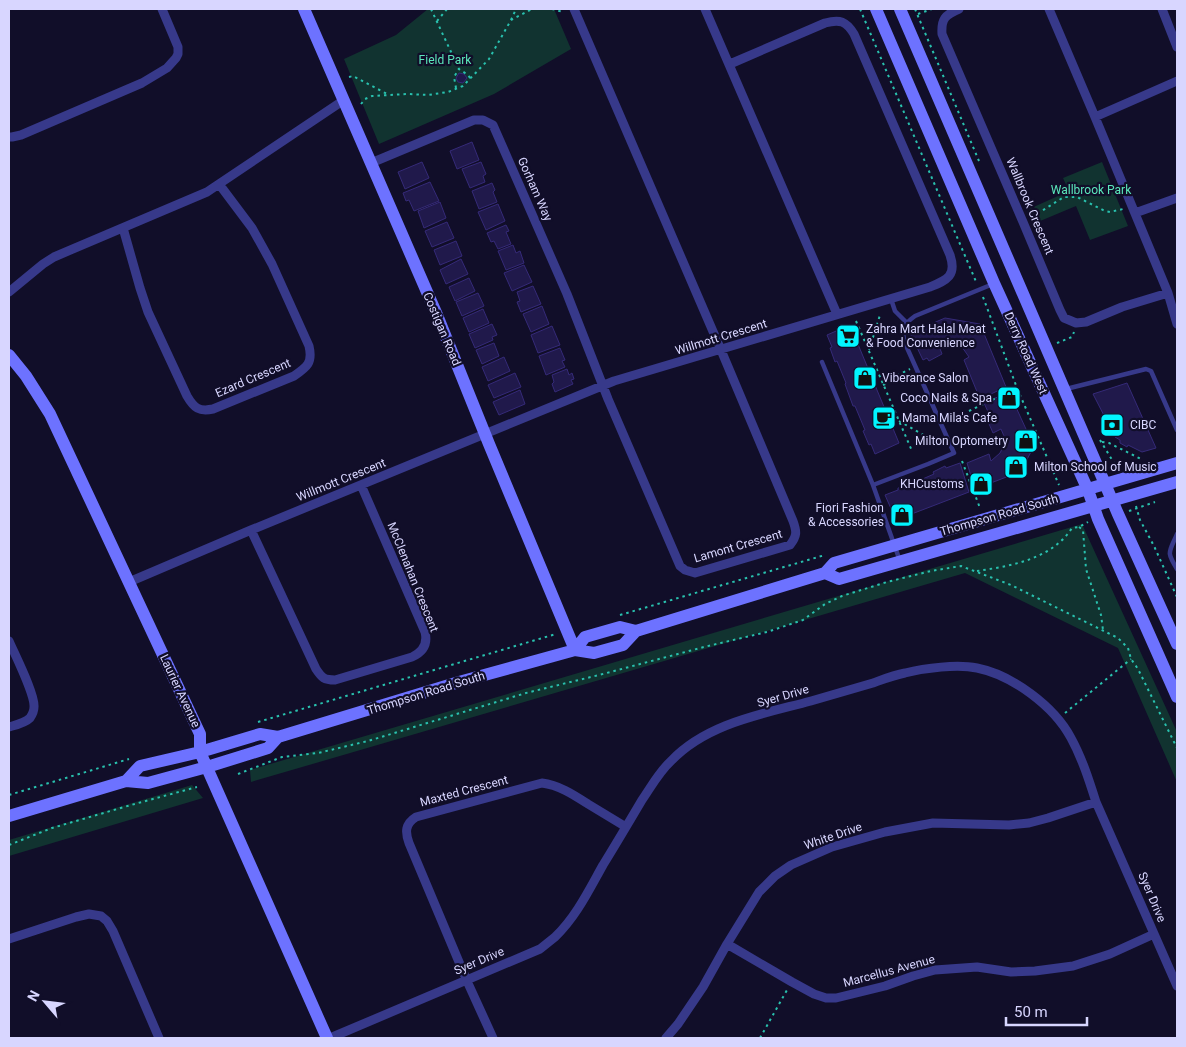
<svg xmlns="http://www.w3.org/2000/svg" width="1186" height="1047" font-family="Roboto,sans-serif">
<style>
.green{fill:#113330}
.building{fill:#20194b;stroke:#352a78}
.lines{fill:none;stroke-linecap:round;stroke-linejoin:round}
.path{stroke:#29c1ae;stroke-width:2;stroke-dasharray:2.5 4;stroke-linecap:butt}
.lane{stroke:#37398a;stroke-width:4.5}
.street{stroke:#37398a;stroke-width:9}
.secondary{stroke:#6d72ff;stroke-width:12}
.labels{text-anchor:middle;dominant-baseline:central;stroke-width:4.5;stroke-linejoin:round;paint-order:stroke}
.park-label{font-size:12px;fill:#5be7bb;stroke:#110e29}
.street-label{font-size:12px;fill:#d8d6ff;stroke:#110e29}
.poi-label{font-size:12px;fill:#d8d6ff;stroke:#110e29;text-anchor:start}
</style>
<rect width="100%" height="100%" fill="#110e29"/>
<!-- green -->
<path class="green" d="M428,9H554L571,49L494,94L379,144L344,59L396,35Z
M1102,162L1128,226L1090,240L1076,206L1033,224L1027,210L1069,191L1063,178Z
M1082,524L1177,732V782L1118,648L965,573L251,782L250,770Z
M192,785L203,798L9,856V840Z"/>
<!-- building -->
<path class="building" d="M459,73L464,74L467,78L463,83L458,82L456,78Z
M472,142L479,160L457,169L450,151Z
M422,162L429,178L405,189L398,172Z
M481,162L486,174L483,176L485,182L470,188L462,169Z
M430,182L439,201L414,211L409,200L406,201L403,193Z
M492,183L495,190L493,192L497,202L479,209L472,191Z
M440,202L446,218L424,228L418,211Z
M498,204L505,221L486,230L478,212Z
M447,222L454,238L432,247L425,231Z
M506,225L509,231L506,232L511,244L498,249L494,241L491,242L487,233Z
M456,241L462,256L440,265L434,250Z
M513,245L516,253L520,251L524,263L506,270L498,251Z
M461,259L468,274L446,284L440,270Z
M524,265L532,282L512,291L504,273Z
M469,278L475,291L455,301L449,287Z
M533,286L541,304L521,312L517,302L520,301L517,292Z
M478,293L484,306L462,316L456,302Z
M542,306L549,324L531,332L523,314Z
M483,309L489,323L469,332L463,318Z
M945,318L980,324L1006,387L980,399L964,360L969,357L962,347L949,343L939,346L942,354L929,361L927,358L923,360L910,333Z
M492,324L497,335L492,337L493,340L475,348L469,334Z
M850,325L899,443L875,454L871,444L869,445L863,431L865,430L855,406H853L845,384L846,383L837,361L835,362L830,348L832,347L827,335Z
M552,326L560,345L538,353L531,335Z
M494,343L499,356L482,364L476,350Z
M560,348L565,360L562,361L565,367L546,375L539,356Z
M504,357L510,371L488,381L482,367Z
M567,369L569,375L572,373L574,379L571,380L573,384L555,392L552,384L554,382L552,375Z
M515,373L521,387L494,398L488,385Z
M1127,383L1156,448L1142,452L1128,445L1127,447L1120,443V440L1115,437L1093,394Z
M520,390L525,404L499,415L493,402Z
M1009,392L1031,440L1028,446L1033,448L1023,467L1020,466L1017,473L975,489L967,463L989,454L991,461L1000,453L1005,443L1004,436L1001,429L993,433L986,417L990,416L984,403Z
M960,463L969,492L896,520L885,495L898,490V488L909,483V485L934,474L933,472L945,466L946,468Z"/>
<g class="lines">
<!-- path -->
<path class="path" d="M431,9L459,69L468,75L471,79
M552,9L563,12
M860,9L977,284
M915,9L979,161
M918,14L932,9
M511,20L516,9
M437,21L447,9
M349,77L353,76L389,95
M456,88L454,77L459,69
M361,104L365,99L372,96L408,94L428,95L448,92L463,86L489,59L511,20L532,9
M1032,217L1064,197H1077L1105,211L1110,212L1123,209
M983,297L1017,388L1059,485
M856,321L912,451
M1057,343L1072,337L1074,332
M869,350L880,315
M894,380V377L910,369
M883,385L894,380L897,382L913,376
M969,411L1017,388
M899,421L932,440
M1100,440L1117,468
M1102,442L1109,443L1143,460
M962,461L980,508
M1136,506L1140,520L1154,546L1177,597
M1129,511L1155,502
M1079,527L1083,530L1086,569L1101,615L1103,630
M977,571C1011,566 1052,559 1072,528L1079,527L1088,522
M620,615L825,555
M1065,713L1131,659
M258,722L556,634
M238,774L282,757L318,753L368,741L526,693L599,675L704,647L767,632L803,620L825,604L842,596L887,582L931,571L961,566L1011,585L1118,638L1128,648L1131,659L1138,669L1177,748
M9,795L129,759
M9,845L52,828L131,805L197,787
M760,1038L787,990"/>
<!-- lane -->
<path class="lane" d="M891,299L895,311L906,322
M822,362L873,485L900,561
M1066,389L1146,369L1151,371L1177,430
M873,485L928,464L954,453L904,341C902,327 904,324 915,316L993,284
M1177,534C1169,553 1166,551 1177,569"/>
<!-- street -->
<path class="street" d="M705,9L837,314
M959,9C945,15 941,19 942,34L1023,222L1060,310L1064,318L1069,320L1076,323L1086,322L1122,307L1168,293
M1049,9L1095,117L1168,293L1177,324
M1162,9L1177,47
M1095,117L1177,81
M9,137H12L21,135L142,83L167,68L176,58L178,54V47L162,9
M371,163L474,120H483L493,125L567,294L608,399L680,566L685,570L695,573L790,545C797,536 797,532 793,521L721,350L574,9
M1135,213L1177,198
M123,228L140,288L148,312L187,396C194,408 199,412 213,409L294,376C307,367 313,363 309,346L272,264L252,228L219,184
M9,292L43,264L54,257L207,192L344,100
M251,530L316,669C322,678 324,680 335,680L412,657C423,652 428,644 425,632L361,485
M129,582L251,530L614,381L930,287C947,280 957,276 950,255L854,34C846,21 840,19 825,23L730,64
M9,641C15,655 35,694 34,707C34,710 32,715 30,718C25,723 16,725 9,727
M9,939L76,917L89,914L101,916L107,921L113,931L159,1038
M727,944L792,982L814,994L826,998H836L885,986L913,976L935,970L977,967L1011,972L1035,971L1073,966L1110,954L1154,934
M330,1038L540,949C545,945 550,941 555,937C576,917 589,890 603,865C616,844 629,822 642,800C651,787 659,772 671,761C707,723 763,714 811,701C832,695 852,689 873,683C884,679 894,675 905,673C925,668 957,664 977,668C1012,675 1054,706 1071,738C1082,758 1089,780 1096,802L1177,986
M493,1038L467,981L409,843C405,832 405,824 416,817L542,783C559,785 574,795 588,804C601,812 613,819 626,827
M666,1038L678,1024L703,987L727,944L759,892L775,876L791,865L832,847L885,832L933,823L1009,825L1029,823L1048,818L1096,802"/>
<!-- secondary -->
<path class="secondary" d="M304,9L437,315L489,444L575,650
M876,9L994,283L1088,490L1098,519L1177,697
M900,9L1118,514L1177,644
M9,355L26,376L50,414L200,734V752L327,1038
M825,573L839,579L1177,482
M575,650L585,637L620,627L636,631
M126,781L140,766L200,752L260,734L278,737L459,682L575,650L594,653L623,645L636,631L825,573L834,563L1177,463
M9,816L126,781L148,783L207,767L268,748L278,737"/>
</g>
<!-- icons -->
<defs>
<g id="supermarket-square" transform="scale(1.25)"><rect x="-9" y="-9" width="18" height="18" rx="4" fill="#02f5ff" stroke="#110e29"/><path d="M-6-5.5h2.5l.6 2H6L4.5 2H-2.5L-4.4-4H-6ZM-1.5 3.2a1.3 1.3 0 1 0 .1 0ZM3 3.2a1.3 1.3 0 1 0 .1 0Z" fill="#111"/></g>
<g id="shop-square" transform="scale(1.25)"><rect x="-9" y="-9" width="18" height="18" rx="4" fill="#02f5ff" stroke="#110e29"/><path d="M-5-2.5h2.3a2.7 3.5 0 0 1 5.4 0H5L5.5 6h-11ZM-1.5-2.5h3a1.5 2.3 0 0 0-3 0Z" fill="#111"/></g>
<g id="cafe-square" transform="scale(1.25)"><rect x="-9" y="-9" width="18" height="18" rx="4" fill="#02f5ff" stroke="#110e29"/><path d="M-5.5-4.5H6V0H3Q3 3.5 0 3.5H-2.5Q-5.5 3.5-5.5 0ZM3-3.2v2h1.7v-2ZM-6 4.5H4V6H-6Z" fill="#111"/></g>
<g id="bank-square" transform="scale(1.25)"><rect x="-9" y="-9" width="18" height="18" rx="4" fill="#02f5ff" stroke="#110e29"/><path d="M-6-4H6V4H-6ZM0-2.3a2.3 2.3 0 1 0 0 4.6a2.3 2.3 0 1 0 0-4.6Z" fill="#111"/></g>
</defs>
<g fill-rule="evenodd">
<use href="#supermarket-square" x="848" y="336"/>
<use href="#shop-square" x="865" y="378"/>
<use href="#shop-square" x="1009" y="398"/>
<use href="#cafe-square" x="884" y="418"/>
<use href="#bank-square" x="1112" y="425"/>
<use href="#shop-square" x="1026" y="441"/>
<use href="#shop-square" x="1016" y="467"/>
<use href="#shop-square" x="981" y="484"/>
<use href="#shop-square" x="902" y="515"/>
</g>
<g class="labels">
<!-- park labels -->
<g class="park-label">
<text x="445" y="60">Field Park</text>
<text x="1091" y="190">Wallbrook Park</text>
</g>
<!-- street labels -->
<g class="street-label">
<text transform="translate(535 189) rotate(66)">Gorham Way</text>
<text transform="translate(1030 206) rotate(67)">Wallbrook Crescent</text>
<text transform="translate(442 329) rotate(67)">Costigan Road</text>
<text transform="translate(721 337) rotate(-17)">Willmott Crescent</text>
<text transform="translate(1026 353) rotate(66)">Derry Road West</text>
<text transform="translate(253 378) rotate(-23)">Ezard Crescent</text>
<text transform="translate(341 480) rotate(-22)">Willmott Crescent</text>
<text transform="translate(999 515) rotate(-16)">Thompson Road South</text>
<text transform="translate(738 546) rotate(-16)">Lamont Crescent</text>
<text transform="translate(413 577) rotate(68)">McClenahan Crescent</text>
<text transform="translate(180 691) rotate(65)">Laurier Avenue</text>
<text transform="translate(426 693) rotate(-17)">Thompson Road South</text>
<text transform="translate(783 696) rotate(-16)">Syer Drive</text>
<text transform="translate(464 791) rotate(-15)">Maxted Crescent</text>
<text transform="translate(833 836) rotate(-19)">White Drive</text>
<text transform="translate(1152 897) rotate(67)">Syer Drive</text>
<text transform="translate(479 961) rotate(-23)">Syer Drive</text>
<text transform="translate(889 971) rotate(-15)">Marcellus Avenue</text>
</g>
<!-- poi labels -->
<g class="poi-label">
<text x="866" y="329">Zahra Mart Halal Meat<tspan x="866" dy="14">&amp; Food Convenience</tspan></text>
<text x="882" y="378">Viberance Salon</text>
<text x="992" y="398" text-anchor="end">Coco Nails &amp; Spa</text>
<text x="902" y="418">Mama Mila's Cafe</text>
<text x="1130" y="425">CIBC</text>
<text x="1008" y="441" text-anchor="end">Milton Optometry</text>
<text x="1034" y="467">Milton School of Music</text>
<text x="964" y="484" text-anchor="end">KHCustoms</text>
<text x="884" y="508" text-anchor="end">Fiori Fashion<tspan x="884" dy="14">&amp; Accessories</tspan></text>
</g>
</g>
<!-- border -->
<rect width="1186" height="1047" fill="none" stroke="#d8d6ff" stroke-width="20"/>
<!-- north arrow -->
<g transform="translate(45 1002) rotate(298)" stroke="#110e29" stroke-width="4" paint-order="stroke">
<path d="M0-4L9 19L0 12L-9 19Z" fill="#d8d6ff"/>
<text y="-8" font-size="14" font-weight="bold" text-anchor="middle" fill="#d8d6ff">N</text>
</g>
<!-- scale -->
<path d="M1006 1017v8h81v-8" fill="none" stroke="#d8d6ff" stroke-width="2.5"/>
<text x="1014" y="1017" font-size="15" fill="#d8d6ff" stroke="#110e29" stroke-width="4" paint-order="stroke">50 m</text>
</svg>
